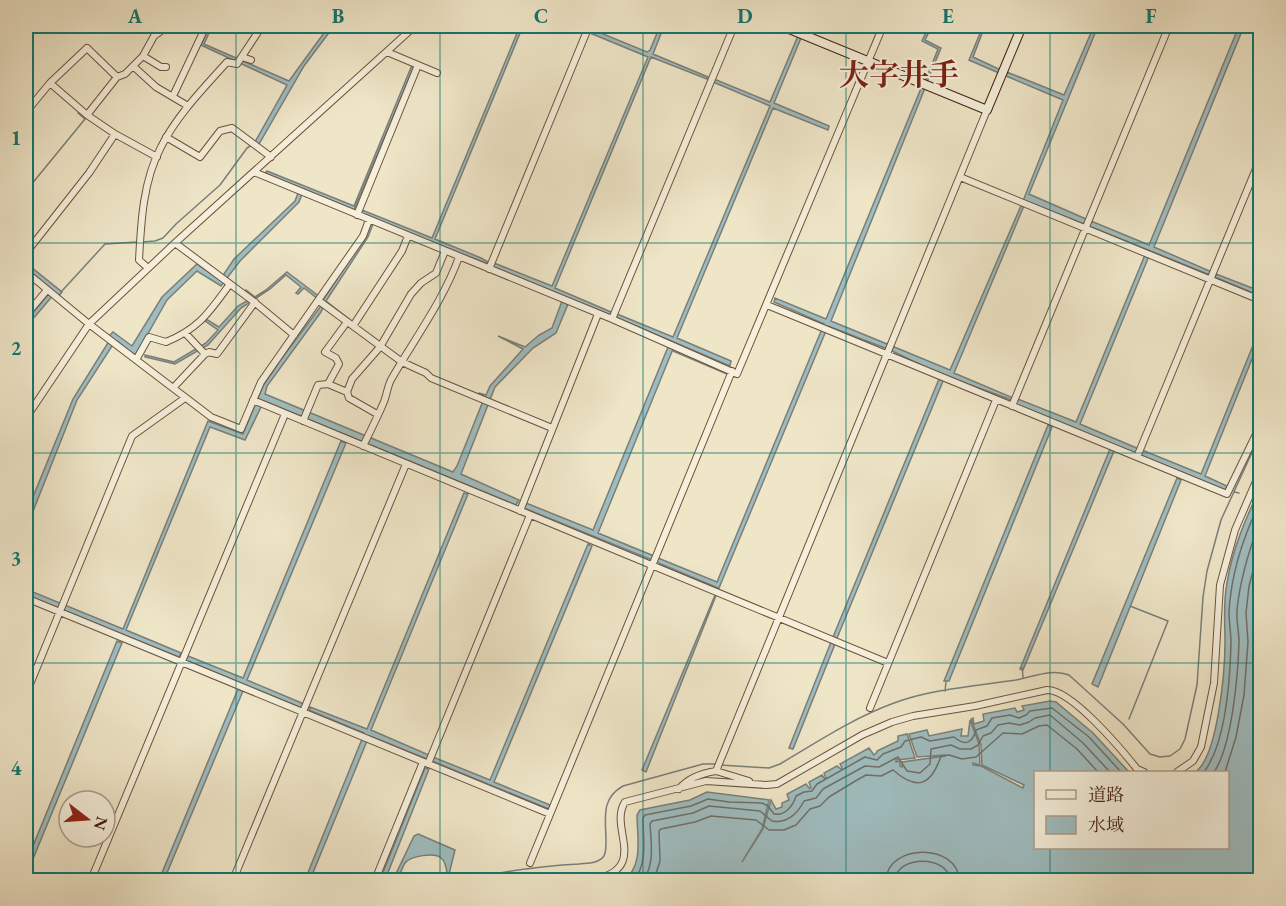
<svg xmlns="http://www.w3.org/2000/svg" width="1286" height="906" font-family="'EB Garamond','Noto Serif JP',serif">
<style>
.water{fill:#9fbdc0;stroke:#7a7f79;stroke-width:1.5}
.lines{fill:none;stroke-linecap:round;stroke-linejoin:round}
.shore{stroke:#706f67;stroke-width:1.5}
.stream{stroke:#7a7f79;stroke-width:1.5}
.street-casing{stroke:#6d523c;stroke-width:8}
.secondary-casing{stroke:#42210e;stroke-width:10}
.street{stroke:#f5efdb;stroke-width:6}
.secondary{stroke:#f5efdb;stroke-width:8}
.grid{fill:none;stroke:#0f766e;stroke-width:1.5;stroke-opacity:0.55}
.labels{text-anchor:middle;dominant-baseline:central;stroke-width:4.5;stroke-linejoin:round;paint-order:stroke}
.quarter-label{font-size:30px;font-weight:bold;fill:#7a1f14;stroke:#f5efdb}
.neatline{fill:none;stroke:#0f766e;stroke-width:2}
.grid-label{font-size:20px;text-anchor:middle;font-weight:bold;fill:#0f766e}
</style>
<rect width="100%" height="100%" fill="#efe6c8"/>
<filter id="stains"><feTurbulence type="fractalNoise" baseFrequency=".00333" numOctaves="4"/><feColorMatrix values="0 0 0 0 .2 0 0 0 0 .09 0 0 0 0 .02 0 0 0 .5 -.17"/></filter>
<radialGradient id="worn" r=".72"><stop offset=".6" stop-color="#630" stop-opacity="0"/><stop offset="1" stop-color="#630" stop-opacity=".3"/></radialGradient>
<!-- water -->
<path class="water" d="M209,26H212L204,44L289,81L329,26H334L304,66L259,144L255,142L287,85L201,45Z
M520,26H523L435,239L481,258L488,262V264L361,214L362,210L432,238Z
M660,26H664L653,54L708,77L707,79L651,57L555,288L611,312L610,315L492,266L494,263L552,286L648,57L590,33L591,29L647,52L650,50Z
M929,26H932L925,40L941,48L927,82H925L938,49L922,41Z
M983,26H985L973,57L1001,70L999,73L969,60Z
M1094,26H1098L1029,194L1086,219L1084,224L1026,201L954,373L1018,400V399L1076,422L1145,255L1149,256L1080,424L1139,449L1137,454L1056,420L1052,421L1051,418L1016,404L1017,402L940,374L890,350L828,326L719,588L646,772L642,770L718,588L656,562L658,558L717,582L824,324L774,302L775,298L826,319L922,86L925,88L831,321L887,344L891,348L892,346L950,370L1023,201L1063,100L1006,76L1007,72L1064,95Z
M1239,26H1244L1154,247L1212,272L1210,275L1089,226L1091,221L1149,245Z
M798,36L801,38L774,103L829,126L828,130L773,108L677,338L731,361L730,366L615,317L617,314L673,337L770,106L713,82L714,79L770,102Z
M412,65L414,66L354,210L304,189L299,202L240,261L221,286L197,271L167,300L137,353L134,355L117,341L112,346L77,400L26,529V514L73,399L111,338L109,336L113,332L132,346L162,297L197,264L220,280L234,259L295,201L300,188L265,174L267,171L354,206Z
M371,223L373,224L368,237L326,301L353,322L325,303L321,312L267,386L265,394L453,472L457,466L483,401L484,396L478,394L479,393L486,395L490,386L523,349L498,336L525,347L539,335L552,328L562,301L568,304L556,333L533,348L495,387L461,474L519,500L516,505L264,401L245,440L210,427L126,630L181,653L179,657L26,595V589L123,629L208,421L243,434L263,386L282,358L321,306L323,300L365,237Z
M26,263L62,292L59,296L55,293L26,327V321L52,290L26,268Z
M287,272L320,297L318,299L304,288L298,294L296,293L301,287L286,275L270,289L241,308L208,345L175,364L145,357V355L174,362L206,343L218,330L205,321L206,319L219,327L238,306L252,298L244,292L246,290L255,297L266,290Z
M1216,274L1260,291V296L1215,277Z
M1260,328V339L1205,476L1227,486L1225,490L1140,455L1142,450L1201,474Z
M668,347L673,349L598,533L654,556L652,560L524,508L526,503L593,530Z
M939,379L943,381L837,638L833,637Z
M1048,425L1052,427L949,681H944Z
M341,441L346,443L247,680L304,704L302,708L186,660L188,656L243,678Z
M1110,449L1114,451L1023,670L1020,669Z
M1177,478L1181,480L1098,687L1092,684Z
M1260,488V880H950C934,877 919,873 904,880H624C644,865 637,837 637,815L640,810L690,800L707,792L769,800L762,829L742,862L763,829L771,800L776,809L782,807V803L789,800L787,794L806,784L809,788H811L809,782L822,775L825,779L826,778L824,773L837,766L841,769L842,768L840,764L869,748L874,755L877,752V751L898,741V736L907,734L915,758L896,760V762L900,761V766L902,767V762L945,756V755L917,757L909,734L927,730L929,736L962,729L961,736H968L970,720L979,744L980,765L973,763V765L981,766L1023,788L1024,785L982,765L981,745L971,719L973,718L974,724L984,721L983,714L1015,708L1017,712L1024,710L1022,706L1050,701L1056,702L1093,733L1129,772H1036V848H1228V772H1195C1218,758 1225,669 1225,642C1225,622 1223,603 1227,583C1232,550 1246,518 1260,488Z
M464,493L468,494L371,730L429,755L427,759L370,736L369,738L364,736V733L309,710L310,707L367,729Z
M588,544L592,546L494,782L550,805L549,809L432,761L433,757L490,780Z
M117,641L122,643L28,871L26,870V863Z
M831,642L835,644L793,749L789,748Z
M238,689L243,691L164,880H159Z
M362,739L367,741L310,880H305Z
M425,768L429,769L385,880H380Z
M418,834L455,850L449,874L455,880H448C447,874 447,862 441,858C435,852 410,856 405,863C402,867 400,875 398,880H393L414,836Z"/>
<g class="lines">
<!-- shore -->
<path class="shore" d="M1204,772C1226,743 1230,680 1231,644C1231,633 1229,622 1229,612C1231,574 1244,535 1260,502
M1214,772C1232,746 1238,675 1239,642C1239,631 1236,621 1237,610C1240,579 1249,550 1260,521
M1225,772L1236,737L1244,695L1248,642L1246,613L1249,586L1260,545
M634,880C648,863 643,840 643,818L645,815L691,806L708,799L729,802L762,803L768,806L774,814C785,816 793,806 796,796L804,792L812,791L817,784L865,757L877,760L883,754L901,747L905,741L921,737L930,741L954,737C965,746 972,744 976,730L987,726L992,718L1010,715L1019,718L1026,715L1030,711L1052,708L1089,737L1121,772
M643,880C655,865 651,842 650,824L652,821L693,813L709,806L760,811L772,821C787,824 798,813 804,801L816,798L823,789L865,766L879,767L898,757L907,771L920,773L930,764L931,749L951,745L960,749H971L978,745L983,736L991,733L998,725L1009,723L1020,725L1029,722L1035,718L1050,715L1083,743L1110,772
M654,880L660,861L659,831L661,829L695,822L711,816L756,820L769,830H784L796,825L810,809L820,806L829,797L857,780L866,775L881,776L893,770C917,791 931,786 941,756L949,755L962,759L976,757L1003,733L1022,734L1039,726L1047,725L1077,749L1098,772
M886,880C888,843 958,843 959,880
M895,880C897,855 948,855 950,880"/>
<!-- stream -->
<path class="stream" d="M867,57L879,26
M852,92L864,64
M26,191L85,119L78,113
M142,242L155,241L163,238L176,224L220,185L247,148L252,145
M61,292L105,244L137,242
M673,351L727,374
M1234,492L1239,493
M1022,667L1023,677
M945,691L946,682
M1129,719L1168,621L1130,606
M720,765L769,768L780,764C817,742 853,718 894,703C932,689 975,686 1016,680C1033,677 1052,668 1069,675L1123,724L1150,754L1160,757L1170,756L1180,749L1185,739L1197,685L1203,597L1207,571L1221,520L1260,435
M26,879L30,880
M461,880C500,872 539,866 579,864C587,863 598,864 604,856C606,852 606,847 606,842C606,819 600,799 623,786L703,764H715"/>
<!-- street casing -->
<g class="street-casing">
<path id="street" d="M215,26L226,29L228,26
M143,56L161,67H166
M242,57L251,60
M418,65L437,73
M133,66L156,87L188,106
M50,83L87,48L117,77
M173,96L206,26
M26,112L50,83L87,115L115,134L157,157
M87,115L117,77L125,74L143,56L154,36L168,26
M166,137L200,157L220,131L232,128L271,157
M254,172L612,319L737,374L883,26
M960,177L1260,300
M357,215L418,65L387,52
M175,243L253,301L294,335
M26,253L89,173L115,134
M148,268L139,260C141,222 143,181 161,147C177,115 203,89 227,62L237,64L262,26
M489,269L589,26
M26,272L89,324L211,417L241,429L261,382L363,236L369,220
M319,301L402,362L426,373L431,378L552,428
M767,305L1227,494L1260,426
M26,315L47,290
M612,319L734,26
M353,326L402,251L408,236
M186,334L205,354
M136,360L149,337L166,342C200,328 209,312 230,284
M328,384L347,392L349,398L377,414
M173,388L205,354L209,352L217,354L255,302
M347,392L352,379L380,347L411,294L421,283L436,273L445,251
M253,400L888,663
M1012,406L1169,26
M26,418L89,324L175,243L415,26
M303,421L318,385L328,384L339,364L336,358L325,352L347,322
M363,446C370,432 377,418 383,404C387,396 387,386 392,378C415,338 443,301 459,257
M1137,457L1260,159
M520,511L598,314
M26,598L550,814
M26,694L132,436L185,398
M870,708L996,400
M428,764L530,515
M716,771L749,781
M1177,772L1193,761L1201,747L1214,683L1220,585L1235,530L1260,472
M679,789C688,778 703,773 716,771L987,110
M530,863L732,371
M91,880L285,414
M233,880L406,464
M375,880L423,762
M594,880C650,867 608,828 625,802L706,781L766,785L777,784L862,735L892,722L913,716L975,706L1047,690C1071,689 1122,750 1137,769L1144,772"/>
</g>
<!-- secondary casing -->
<g class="secondary-casing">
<path id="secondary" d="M782,26L987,110L1022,26"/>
</g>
<!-- street -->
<use href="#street" class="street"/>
<!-- secondary -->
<use href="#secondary" class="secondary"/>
</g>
<!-- grid -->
<path class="grid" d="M236,26V880M440,26V880M643,26V880M846,26V880M1050,26V772M26,243H1260M26,453H1260M26,663H1260M1050,848V880"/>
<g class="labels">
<!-- quarter labels -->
<g class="quarter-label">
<text x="899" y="74">大字井手</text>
</g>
</g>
<!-- margin -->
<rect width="1286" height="906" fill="none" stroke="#efe6c8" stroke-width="66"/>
<!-- legend -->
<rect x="1034" y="771" width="195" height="78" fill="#f5efdb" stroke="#ad9d89" stroke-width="1.5"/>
<rect x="1046" y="790" width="30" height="9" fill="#f5efdb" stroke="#ad9d89" stroke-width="1.5"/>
<text x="1088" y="801" font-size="18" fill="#42210e">道路</text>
<rect x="1046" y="816" width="30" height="18" fill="#9fbdc0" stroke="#ad9d89" stroke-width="1.5"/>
<text x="1088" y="831" font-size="18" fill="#42210e">水域</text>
<!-- north arrow -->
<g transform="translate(87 819) rotate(107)"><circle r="28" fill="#f5efdb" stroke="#ad9d89" stroke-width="1.5"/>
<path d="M0-4.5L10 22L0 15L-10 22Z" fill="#8f2418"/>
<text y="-9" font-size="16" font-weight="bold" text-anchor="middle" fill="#42210e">N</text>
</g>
<rect x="33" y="33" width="1220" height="840" class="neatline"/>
<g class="grid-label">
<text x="135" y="23">A</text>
<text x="338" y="23">B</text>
<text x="541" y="23">C</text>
<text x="745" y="23">D</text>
<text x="948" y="23">E</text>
<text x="1151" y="23">F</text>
<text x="16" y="145">1</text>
<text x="16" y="355">2</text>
<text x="16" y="565">3</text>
<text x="16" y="775">4</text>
</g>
<rect width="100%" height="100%" filter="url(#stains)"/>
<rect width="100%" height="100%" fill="url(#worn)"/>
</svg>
